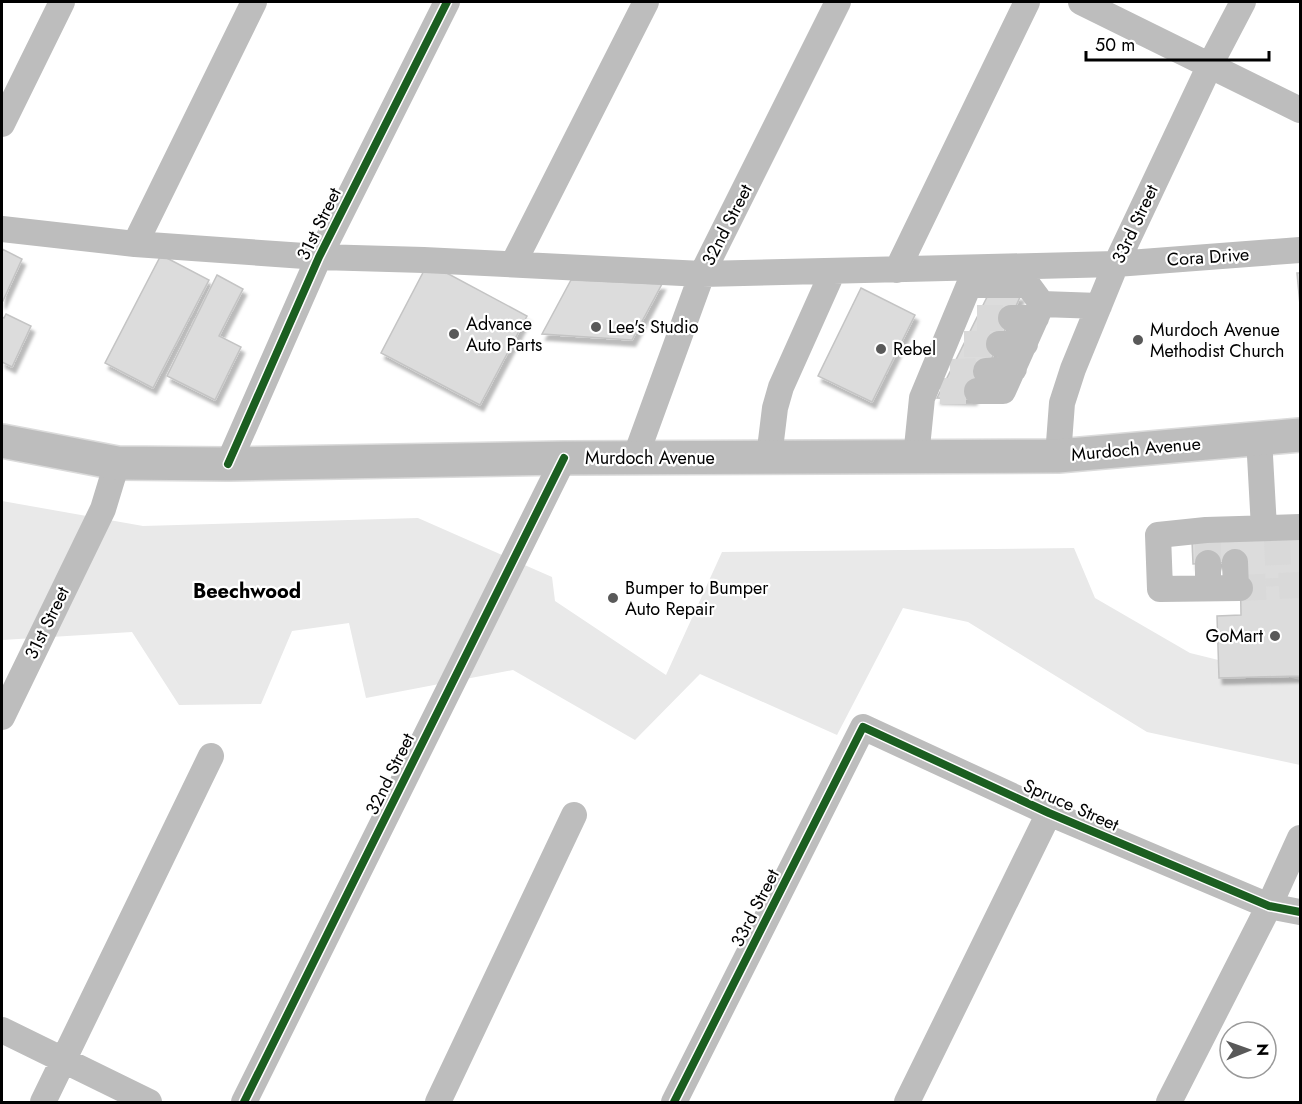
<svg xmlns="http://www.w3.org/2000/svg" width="1302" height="1104" font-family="Jost,sans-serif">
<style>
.green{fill:#e9e9e9}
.building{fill:#dcdcdc;stroke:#c4c4c4;stroke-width:1.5;filter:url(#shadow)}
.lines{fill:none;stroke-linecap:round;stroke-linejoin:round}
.minor-tunnel{stroke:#d9d9d9;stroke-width:26;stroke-dasharray:26 13;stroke-linecap:butt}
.major-casing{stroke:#dbdbdb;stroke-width:36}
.minor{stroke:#bdbdbd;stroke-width:26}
.major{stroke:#bdbdbd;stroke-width:33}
.cycleway-casing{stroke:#fff;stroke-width:11}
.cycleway{stroke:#1b5e20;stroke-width:8}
.poi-dot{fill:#595959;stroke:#fff;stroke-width:2}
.labels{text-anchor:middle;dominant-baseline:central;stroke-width:4.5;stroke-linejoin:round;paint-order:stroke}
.street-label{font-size:18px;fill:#000;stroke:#fff}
.poi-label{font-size:18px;fill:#000;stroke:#fff;text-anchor:start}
.neighbourhood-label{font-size:20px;font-weight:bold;fill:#000;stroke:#fff}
</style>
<defs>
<filter id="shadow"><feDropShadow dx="3.5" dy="6" stdDeviation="1.5" flood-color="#0004"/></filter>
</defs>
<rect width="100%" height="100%" fill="#fff"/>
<!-- green -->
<path class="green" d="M2,501L143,526L418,518L552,577L555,601L666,675L722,552L1074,548L1095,598L1190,653L1300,680V765L1147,732L968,622L903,608L837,735L700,674L635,740L513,670L366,698L349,623L292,631L261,704L179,705L132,632L2,640Z"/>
<!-- building -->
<path class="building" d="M2,249L22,259L2,303Z
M161,255L209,280L153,388L105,363Z
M428,263L527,316L480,405L381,353Z
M1297,273H1300V305Z
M217,275L243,289L219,336L241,347L215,400L167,376Z
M571,280L662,284L632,340L542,334Z
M861,288L915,315L872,402L818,376Z
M989,293L1021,295L973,399L937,398Z
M6,314L31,326L12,367L2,362V317L4,318Z
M1300,538V676L1219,678L1217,616L1241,615L1240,562L1193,564L1192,541Z"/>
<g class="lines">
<!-- minor-tunnel -->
<path class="minor-tunnel" d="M977,318H1011
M964,344H999
M950,372L986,371
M940,391H977
M1277,539L1279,586
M1208,541V563
M1240,588L1300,585"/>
<!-- major casing -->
<g class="major-casing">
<path id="major" d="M2,441L117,463L228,464L564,458L1058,456L1300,435"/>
</g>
<!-- minor -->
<path class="minor" d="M1081,2L1300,110
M2,124L62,2
M2,229L135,244L319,257L424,260L702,274L1116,264L1300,250
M135,244L254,2
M513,264L646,2
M897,270L1027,2
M1011,318H1036
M999,344H1025
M986,371L1014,369
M977,391H1003L1042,304
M1259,438L1264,528
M1058,456L1062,403L1073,369L1116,264L1210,65L1243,2
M769,457L775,408L781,387L833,271
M916,457L922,398L969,285H1028L1042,304L1099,306
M635,458L702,274L838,2
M228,464L319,257L447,2
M1235,562L1236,588
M1208,587V563
M1240,588L1160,589L1158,535L1206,530L1300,527
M2,717L103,509L117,463
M2,1030L149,1102
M43,1102L211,756
M244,1102L564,458
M438,1102L574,815
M674,1102L863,727L1049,813L1269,906L1300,912
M907,1102L1049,813
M1169,1102L1269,906L1300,838"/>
<!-- major -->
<use href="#major" class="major"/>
<!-- cycleway casing -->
<g class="cycleway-casing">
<path id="cycleway" d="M228,464L319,257L447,2
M244,1102L564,458
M674,1102L863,727L1049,813L1269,906L1300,912"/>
</g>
<!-- cycleway -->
<use href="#cycleway" class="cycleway"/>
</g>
<!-- markers -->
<g class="poi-dot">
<circle cx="596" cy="327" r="6"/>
<circle cx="454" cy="334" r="6"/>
<circle cx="1138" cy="340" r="6"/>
<circle cx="881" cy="349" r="6"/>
<circle cx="613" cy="598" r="6"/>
<circle cx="1275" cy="636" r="6"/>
</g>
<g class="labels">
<!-- street labels -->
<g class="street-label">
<text transform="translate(319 224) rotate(-64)">31st Street</text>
<text transform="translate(1135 224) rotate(-65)">33rd Street</text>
<text transform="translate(727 225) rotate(-63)">32nd Street</text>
<text transform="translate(1208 257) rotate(-4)">Cora Drive</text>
<text transform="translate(1136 449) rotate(-5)">Murdoch Avenue</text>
<text x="650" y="458">Murdoch Avenue</text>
<text transform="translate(47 623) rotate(-64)">31st Street</text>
<text transform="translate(390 774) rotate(-64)">32nd Street</text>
<text transform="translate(1071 805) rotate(24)">Spruce Street</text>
<text transform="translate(755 908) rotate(-63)">33rd Street</text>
</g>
<!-- poi labels -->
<g class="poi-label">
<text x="466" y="324">Advance<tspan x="466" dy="21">Auto Parts</tspan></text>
<text x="608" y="327">Lee's Studio</text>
<text x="1150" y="330">Murdoch Avenue<tspan x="1150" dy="21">Methodist Church</tspan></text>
<text x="893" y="349">Rebel</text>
<text x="625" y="588">Bumper to Bumper<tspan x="625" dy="21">Auto Repair</tspan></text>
<text x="1263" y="636" text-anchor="end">GoMart</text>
</g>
<!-- neighbourhood labels -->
<g class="neighbourhood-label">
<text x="247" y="591">Beechwood</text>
</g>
</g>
<!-- border -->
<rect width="1302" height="1104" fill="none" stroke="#000000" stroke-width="6"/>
<!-- north arrow -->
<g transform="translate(1248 1050) rotate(89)"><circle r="28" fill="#ffffff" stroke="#999999" stroke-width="1.5"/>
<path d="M0-4.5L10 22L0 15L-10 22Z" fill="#595959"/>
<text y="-9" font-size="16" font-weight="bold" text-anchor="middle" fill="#000000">N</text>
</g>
<!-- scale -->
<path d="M1086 51v9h183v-9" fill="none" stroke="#000000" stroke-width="3"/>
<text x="1095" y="51" font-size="18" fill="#000000" stroke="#ffffff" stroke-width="4.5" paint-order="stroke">50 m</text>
</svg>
